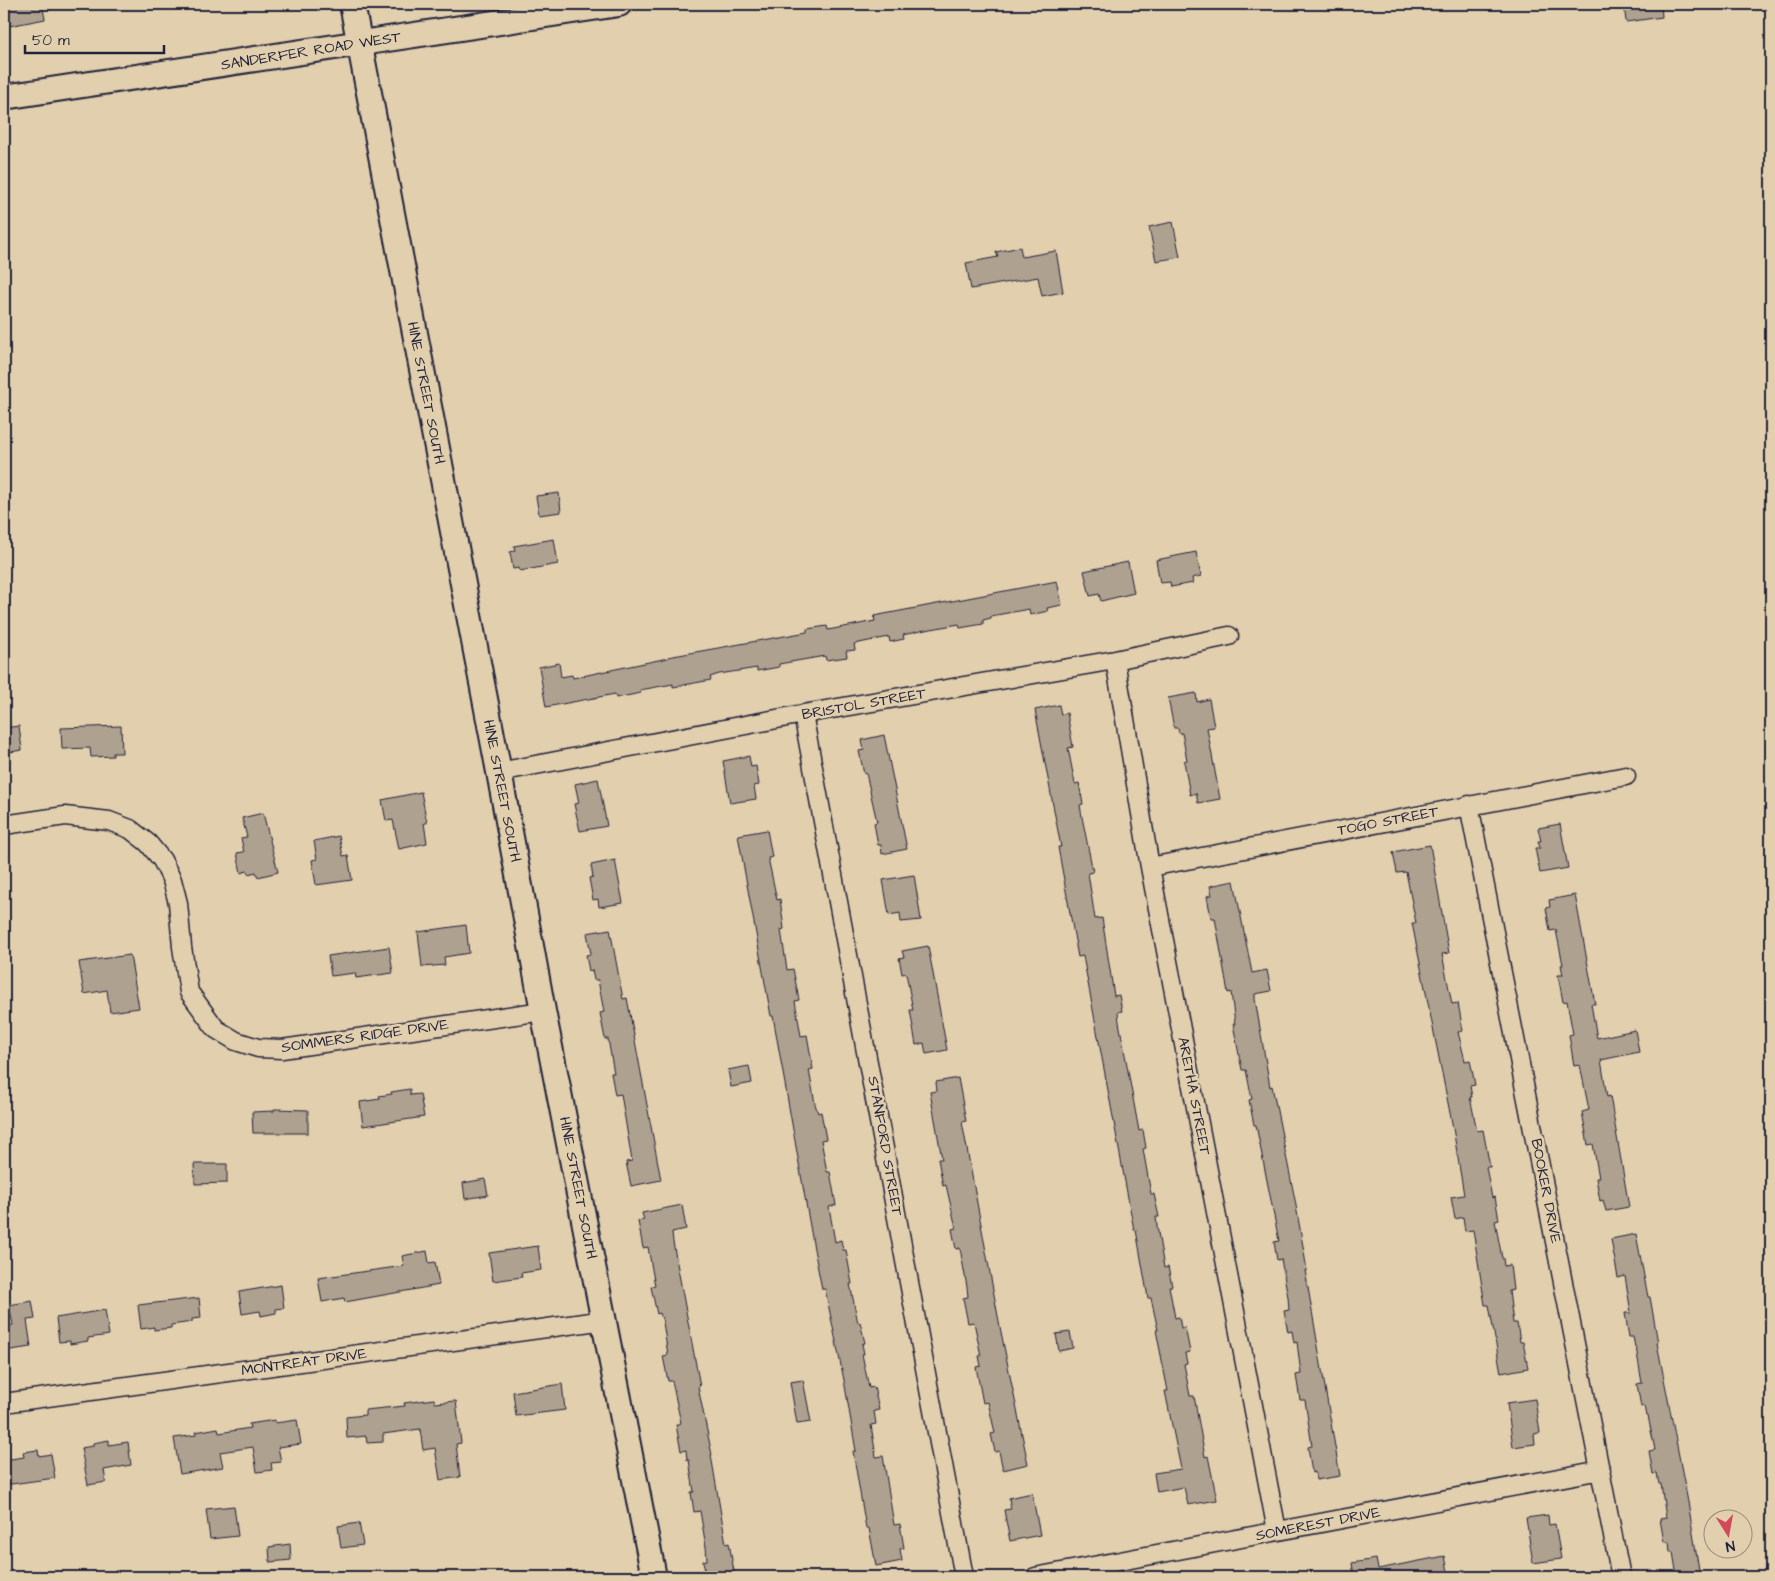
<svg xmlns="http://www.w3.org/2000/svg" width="1775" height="1581" font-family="'Architects Daughter',sans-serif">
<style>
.building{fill:#afa18f;stroke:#22223b}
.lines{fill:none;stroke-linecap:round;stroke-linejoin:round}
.street-casing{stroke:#22223b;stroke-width:21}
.secondary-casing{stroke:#22223b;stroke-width:28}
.street{stroke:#e1cfad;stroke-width:18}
.secondary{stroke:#e1cfad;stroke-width:24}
.labels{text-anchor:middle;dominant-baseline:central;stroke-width:5;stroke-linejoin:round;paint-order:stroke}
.street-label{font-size:15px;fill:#22223b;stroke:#e1cfad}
</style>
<rect width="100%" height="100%" fill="#e1cfad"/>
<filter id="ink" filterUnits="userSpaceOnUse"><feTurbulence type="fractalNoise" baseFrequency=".02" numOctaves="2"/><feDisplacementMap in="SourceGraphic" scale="10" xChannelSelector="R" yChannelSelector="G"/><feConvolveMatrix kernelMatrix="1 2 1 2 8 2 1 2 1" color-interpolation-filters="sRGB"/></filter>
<g filter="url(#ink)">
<!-- building -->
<path class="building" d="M4,4H42L45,19L4,27Z
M1624,4H1661L1662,17L1626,22Z
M1173,222L1180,257L1156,261L1149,227Z
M1020,247L1022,257L1056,251L1063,292L1042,296L1038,277L971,289L966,263L998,257L996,252Z
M559,493L561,512L539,515L536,496Z
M554,539L558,564L520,571L519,568L513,569L510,552L515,551L514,546Z
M1196,552L1201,576L1192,578L1193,583L1171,587L1170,582L1160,583L1156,560Z
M1128,562L1134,593L1101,601L1099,594L1090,596L1084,571Z
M1057,581L1062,605L1047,608L1048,611L1030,615L1029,609L991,616V618L983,620V624L960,628L959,624L920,631L903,635L904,639L890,642L889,637L854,644L855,650L846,651L847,657L826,660L825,656L779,664V667L757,671V668L719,674L710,677L711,680L673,687V684L640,690L641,693L616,698L615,694L546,707L539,667L559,663L561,677L572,675L573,678L668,658V657L807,632V629L827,626L828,630L875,621L874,616Z
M1196,693L1197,702L1209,699L1214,727L1207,728L1220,799L1198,803L1196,793L1190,795L1184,761L1187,760L1182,733H1179L1178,728H1174L1168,698Z
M1059,705L1061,715L1067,713L1073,747L1068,748L1075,784L1079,783L1083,804L1080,805L1082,817L1093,872L1088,873L1095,919L1102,918L1114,996L1119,995L1122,1011L1118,1012L1119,1022L1139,1131L1143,1130L1146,1148L1143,1149L1151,1194H1154L1159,1217H1156L1157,1226L1164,1268L1168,1267L1172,1286H1169L1175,1318L1179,1317L1181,1328L1185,1327L1190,1352L1185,1353L1187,1363L1184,1364L1190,1396H1194L1205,1457L1208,1456L1217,1500L1188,1505L1184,1487L1157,1492L1154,1473L1181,1469L1165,1391H1168L1156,1330H1158L1151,1298H1148L1136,1230H1134L1083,956L1078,957L1058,847H1061L1035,710Z
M19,726L22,750L4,753V728Z
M121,726L122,753H113V756L91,757L90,748L62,749L61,728Z
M884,735L907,849L882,854L881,845H878L874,823L877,822L866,773L864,774L859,751L864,750L862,740Z
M749,756L751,767L756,766L759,785L754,786L756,799L730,803L723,761Z
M598,779L607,826L580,831L574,804L579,803L575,784Z
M421,792L427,823H424L427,843L399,849L393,820L386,821L382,800Z
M263,813L278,872L258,877L256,872L248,874L247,871L241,873L237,853L244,852L241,838L247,837L242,818Z
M1560,824L1568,868L1540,873L1535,848H1540L1538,841H1541L1538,828Z
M767,830L772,857L768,858L777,900L780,899L784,929L781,930L787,970L793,969L799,1000L795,1001L801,1036L807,1035L813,1069L809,1070L815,1104L818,1113L821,1112L826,1139L821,1140L827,1172H830L836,1205L829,1207L835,1242L841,1240L843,1250H846L852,1284H850L858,1323L860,1322L865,1343L862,1344L864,1354H862L869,1388L874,1387L879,1410L874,1411L876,1424L871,1425L876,1457L883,1456L894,1525L900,1524L904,1548L900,1549L902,1561L876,1566L869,1528H866L853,1451H856L844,1380L825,1289H822L814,1249L773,1016H771L738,835Z
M339,836L343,856L348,855L352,880L316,885L312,860L317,859L314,841Z
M1430,845L1449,953L1442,954L1452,1004L1458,1003L1463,1031L1458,1032L1465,1061L1470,1060L1475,1085L1470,1086L1472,1097H1470L1477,1131L1483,1130L1490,1167H1486L1492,1198L1495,1197L1499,1220L1495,1221L1502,1258H1503L1504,1266L1510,1265L1513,1290L1509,1291L1513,1323H1517L1520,1342H1523L1528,1368L1501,1373L1489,1305H1485L1473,1230L1465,1231L1463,1217L1455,1219L1451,1197L1464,1195L1453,1128L1412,923H1416L1406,872L1397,873L1393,852Z
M615,860L623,903L599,907L598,899L593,900L589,878L593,877L591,865Z
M914,875L921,920L901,922L900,913L889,915L883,880Z
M1234,881L1252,973L1267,970L1271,991L1255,994V999L1270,1087L1272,1086L1295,1200L1307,1270H1305L1340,1476L1316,1480L1315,1472L1312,1473L1308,1447L1312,1446L1305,1400H1300L1296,1375L1301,1374L1297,1342L1294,1343L1292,1331L1288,1332L1284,1311L1289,1310L1288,1297L1281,1259L1277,1260L1274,1242L1279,1241L1256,1125H1254L1249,1100L1252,1099L1246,1070H1242L1233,1024H1235L1231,992L1228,993L1215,918H1211L1207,896L1212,895L1210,886Z
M1575,895L1595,1004H1591L1597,1038L1635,1030L1639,1052L1601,1060L1607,1097L1610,1096L1629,1207L1606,1211L1603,1200L1600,1201L1596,1178H1599L1593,1144L1588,1145L1582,1112L1589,1110L1580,1065L1574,1066L1569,1035L1573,1034L1567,1001L1563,1002L1558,975H1563L1561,965H1563L1556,930L1550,931L1546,908L1550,907L1549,900Z
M466,925L469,953L444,957L445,965L422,967L418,932Z
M610,929L623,999L627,998L661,1180L631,1186L626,1162L632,1161L621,1094L615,1095L611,1073H614L608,1039H605L600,1013L604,1012L598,980H594L592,970L589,971L586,955L591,954L587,933Z
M928,946L947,1050L926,1054L924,1043L916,1045L910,1010H913L906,973L902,974L899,958L904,957L902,951Z
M389,947L393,973L356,978L355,973L331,976L328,956Z
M130,955L139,1008L110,1012L107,990L84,994L79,962Z
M749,1066L752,1083L731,1087L728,1070Z
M958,1078L966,1121L962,1122L1000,1327L1028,1464L1003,1470L999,1451L995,1452L991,1434L995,1433L988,1402L983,1403L976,1367L981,1366L979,1356H981L974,1322L968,1323L963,1298L968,1297L967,1287L960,1248L956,1249L952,1229L956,1228L946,1185L943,1186L938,1159H942L930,1092L937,1091L936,1082Z
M410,1089V1095L420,1094L424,1117L363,1126L360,1102L380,1099L379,1096L392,1094L391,1092Z
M274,1109L308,1110V1133H253L252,1112L274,1111Z
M194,1164H227V1183L195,1184Z
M485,1179L488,1195L465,1199L463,1183Z
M682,1205L686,1229L672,1232L673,1242L700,1386L698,1387L712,1455H711L726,1544L729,1543L735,1577H706L703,1561L707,1560L706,1547L700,1511L694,1512L691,1492H694L689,1460H687L686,1450L681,1451L676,1425L681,1423L672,1381H668L663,1356L668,1355L663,1322L660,1313L657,1314L651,1287L655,1286L648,1247L643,1248L638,1221L644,1220L642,1213Z
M1636,1234L1648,1297H1650L1658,1343H1657L1688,1502L1700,1577H1677L1673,1552H1670L1669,1542H1664L1660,1519L1666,1518L1661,1484H1659L1657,1473L1653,1474L1649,1451L1655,1450L1648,1416H1647L1645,1406L1641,1407L1637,1384L1642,1383L1636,1347H1635L1633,1337H1629L1625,1313H1631L1625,1276L1618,1278L1611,1239Z
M538,1246L541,1270L521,1273L522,1277L493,1281L489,1253Z
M427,1251L429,1263L435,1262L439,1285L345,1302L344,1298L322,1302L318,1278L404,1266L402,1256Z
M281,1285L284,1308L276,1309V1313L261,1316L260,1311L242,1314L239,1292Z
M199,1298L201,1318L192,1319V1322L171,1325V1328L154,1330V1327L141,1329L138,1305Z
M32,1301L35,1319L27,1320L31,1347L4,1351V1327L13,1325L9,1305Z
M105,1310L109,1335L88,1338V1341L70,1344V1341L59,1342L56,1318Z
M1070,1332L1073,1348L1059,1351L1056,1334Z
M803,1380L811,1422L797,1424L790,1382Z
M562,1384L565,1410L516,1416L513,1392Z
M434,1399L435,1403L456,1401L461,1443L456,1444L460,1477L440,1480L435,1448L423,1450L420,1429L383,1434V1442L367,1443L366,1436L347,1438L346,1417L365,1415V1410L405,1406L404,1403Z
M1535,1399L1540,1433L1534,1434L1535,1444L1513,1447L1507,1403Z
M275,1420V1423L297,1420L301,1444L278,1447L281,1462L271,1463L272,1470L257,1472L253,1447L220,1452L223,1467L180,1474L174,1438L196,1435L195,1432L218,1428L219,1433L250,1428L249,1424Z
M109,1440V1445L128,1442L131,1465L104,1470L106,1482L88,1485L81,1448L93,1446V1443Z
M38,1450L39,1456L51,1454L55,1478L4,1485V1460L24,1457L23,1452Z
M1032,1493L1040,1535L1010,1541L1004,1510L1011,1509L1009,1498Z
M234,1506L238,1536L210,1539L206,1509Z
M1548,1515L1549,1525L1555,1524L1561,1559L1533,1563L1526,1518Z
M359,1523L363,1545L341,1548L338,1526Z
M290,1544L291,1560L270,1562L269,1547Z
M1445,1556L1449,1577H1354L1352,1563L1376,1559L1378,1569Z"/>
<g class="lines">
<!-- street casing -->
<g class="street-casing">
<path id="street" d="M1115,660L1150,867L1277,1531
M803,714L964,1577
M499,772L803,714L1115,660L1229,636
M1469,805L1621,1577
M4,825L65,816L109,821L130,829L148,843L162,860L172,880L178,903L182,947L189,992L216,1029L236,1041L258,1048L282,1049L543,1011
M1150,867L1626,776
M4,1403L605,1320
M1035,1577L1601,1470"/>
</g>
<!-- secondary casing -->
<g class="secondary-casing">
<path id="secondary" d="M352,4L499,772L543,1011L654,1577
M4,97L619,4"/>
</g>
<!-- street -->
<use href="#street" class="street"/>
<!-- secondary -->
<use href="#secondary" class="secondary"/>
</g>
</g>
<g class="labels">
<!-- street labels -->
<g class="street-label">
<text transform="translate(311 51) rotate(-9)">SANDERFER ROAD WEST</text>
<text transform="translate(426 393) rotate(79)">HINE STREET SOUTH</text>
<text transform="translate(864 704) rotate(-10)">BRISTOL STREET</text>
<text transform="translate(502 791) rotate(79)">HINE STREET SOUTH</text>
<text transform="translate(1388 821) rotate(-11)">TOGO STREET</text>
<text transform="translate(365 1036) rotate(-8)">SOMMERS RIDGE DRIVE</text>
<text transform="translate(1194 1096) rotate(79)">ARETHA STREET</text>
<text transform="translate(885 1146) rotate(80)">STANFORD STREET</text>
<text transform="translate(578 1188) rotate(79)">HINE STREET SOUTH</text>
<text transform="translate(1546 1191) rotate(79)">BOOKER DRIVE</text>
<text transform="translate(304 1362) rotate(-8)">MONTREAT DRIVE</text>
<text transform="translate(1318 1524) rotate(-11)">SOMEREST DRIVE</text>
</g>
</g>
<!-- margin -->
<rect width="1775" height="1581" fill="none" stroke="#e1cfad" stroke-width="20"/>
<rect x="10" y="10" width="1755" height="1561" fill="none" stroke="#22223b" stroke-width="2" filter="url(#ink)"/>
<!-- north arrow -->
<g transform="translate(1728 1534) rotate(169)"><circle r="24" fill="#e1cfad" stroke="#958a7f"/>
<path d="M0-4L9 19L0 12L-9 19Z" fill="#d1495b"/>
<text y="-8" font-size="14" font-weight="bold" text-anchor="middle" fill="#22223b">N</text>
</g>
<!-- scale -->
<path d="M25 45v8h139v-8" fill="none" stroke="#22223b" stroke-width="2.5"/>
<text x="32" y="45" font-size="15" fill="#22223b" stroke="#e1cfad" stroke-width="4" paint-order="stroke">50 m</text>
</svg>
